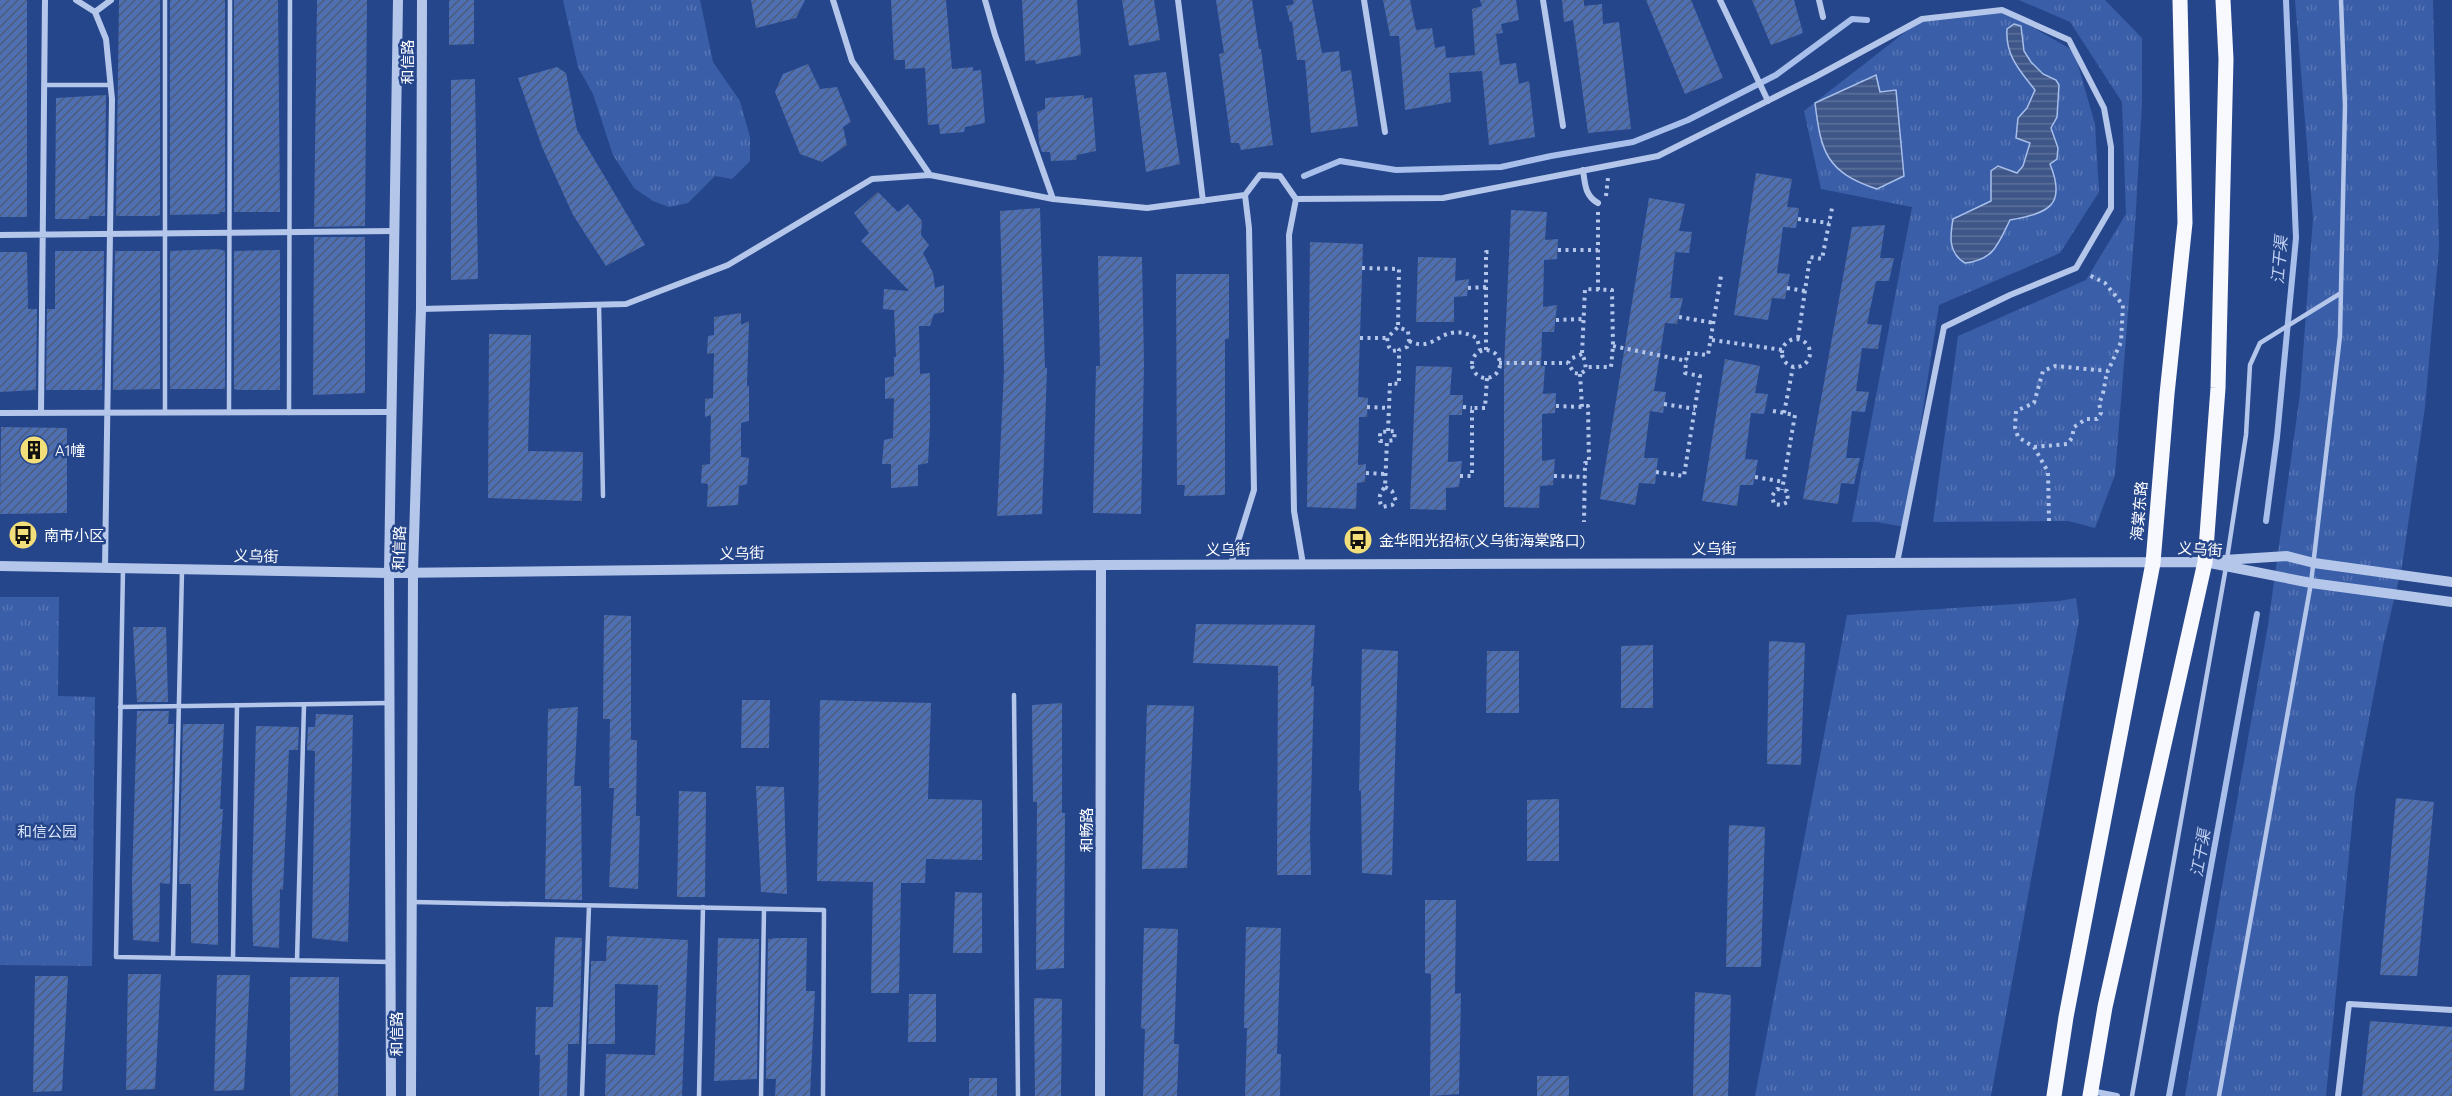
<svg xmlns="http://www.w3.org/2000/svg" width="2452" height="1096" font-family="Quicksand,'Noto Sans SC',sans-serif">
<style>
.park{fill:url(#park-tufts)}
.water{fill:url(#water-rules);stroke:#a8bfeb;stroke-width:1.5}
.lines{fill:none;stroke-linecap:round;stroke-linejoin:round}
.stream{stroke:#a8bfeb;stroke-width:6}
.building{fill:url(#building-hatch)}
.path{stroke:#b4c6ea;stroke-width:4;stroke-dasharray:3 4.5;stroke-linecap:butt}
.service{stroke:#b4c6ea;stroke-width:4.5}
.minor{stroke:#b4c6ea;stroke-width:6}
.tertiary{stroke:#b4c6ea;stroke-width:10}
.primary{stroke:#f8f9fe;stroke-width:15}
.labels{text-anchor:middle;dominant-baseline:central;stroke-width:5;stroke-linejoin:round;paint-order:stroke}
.street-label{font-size:15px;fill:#fff;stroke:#26468b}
.poi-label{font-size:15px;fill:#fff;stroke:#26468b;text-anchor:start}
.park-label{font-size:15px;fill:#d8e3f8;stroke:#26468b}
.water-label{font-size:16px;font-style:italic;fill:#c0d1f1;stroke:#26468b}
</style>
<defs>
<pattern id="park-tufts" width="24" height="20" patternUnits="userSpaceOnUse" patternTransform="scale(1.5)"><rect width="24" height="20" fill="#3a5ea8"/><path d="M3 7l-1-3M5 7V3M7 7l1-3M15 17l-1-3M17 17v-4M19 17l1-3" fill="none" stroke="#5876b5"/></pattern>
<pattern id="water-rules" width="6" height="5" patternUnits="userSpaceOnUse" patternTransform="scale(1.5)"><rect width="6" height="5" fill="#3f5788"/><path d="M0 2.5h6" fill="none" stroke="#5c709a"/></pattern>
<pattern id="building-hatch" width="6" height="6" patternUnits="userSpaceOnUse" patternTransform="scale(1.5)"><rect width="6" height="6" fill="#4e6fb2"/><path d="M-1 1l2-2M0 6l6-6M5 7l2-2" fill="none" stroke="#4d5c7a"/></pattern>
</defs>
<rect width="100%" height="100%" fill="#26468b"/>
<!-- park -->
<path class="park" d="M563,0H700L713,62L740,101L750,137V161L732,179L715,176L688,203L669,207L653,201L634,188L613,155L593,94L578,67Z
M2019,0H2105L2142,38V103L2135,226L2115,475L2095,528L2068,521L1933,522L1958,336L2086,280L2126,214L2122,102L2070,22Z
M2295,0H2433L2439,247L2425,407L2402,566L2383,646L2355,793L2326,1096H2185L2268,625L2300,394L2313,218Z
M2002,10L2074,51L2095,124L2099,192L2060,253L1939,305L1905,527L1876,522H1852L1912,207L1821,189L1804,111L1922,19Z
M0,597H59L58,696L95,697L92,966L0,965Z
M2076,598L2079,620L1991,1096H1755L1847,615L2059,601Z"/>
<!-- water -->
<path class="water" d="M2014,24L2021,26L2024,51L2031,62L2043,74L2056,80L2059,85L2057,117L2051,128L2058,148L2057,159L2050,164C2067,206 2048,213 2010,220C1998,244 1994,260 1965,263C1948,253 1950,236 1953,219L1991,201V171L1998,166L2017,173L2023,166L2030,143L2016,138L2018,118L2027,108L2035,90C2020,71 2005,55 2007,29Z
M1876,75L1880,92L1896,90L1904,176L1877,189C1826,172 1821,152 1815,103Z"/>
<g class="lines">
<!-- stream -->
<path class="stream" d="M1304,176L1340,161L1396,170L1501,167L1551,156L1633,142L1688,120L1776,75L1852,19L1867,20
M2266,521L2277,437L2296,238L2286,0
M2169,1096L2257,614"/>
</g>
<!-- building -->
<path class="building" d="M0,0H27V217H0Z
M119,0H160V215L157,216H116Z
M170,0H225V212H220V214L170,215Z
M234,0H278L280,212H234Z
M317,0H367L365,226L314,227Z
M449,0H474V44L449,45Z
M751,0H805L796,18L756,28Z
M891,0H946L952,69L973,67V71L981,70L985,123L965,127L964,132L940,134L939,124L928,125L925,68L905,69V60H894Z
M1022,0H1077L1081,55L1036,64L1035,60L1025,61Z
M1122,0H1154L1160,40L1129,46Z
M1216,0H1252L1259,49H1261L1273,145L1241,150L1239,143H1231L1219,54L1224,53Z
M1293,0H1312L1322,53L1339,51L1341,72L1351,70L1358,126L1311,133L1305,60H1297L1292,21L1290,22L1286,6L1294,4Z
M1383,0H1410L1416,30L1432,28L1435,48L1445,46L1446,58L1475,55L1472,9L1482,6L1480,0H1516L1519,20L1501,24L1503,33L1496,34L1500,65L1516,63L1519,84L1529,81L1535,137L1489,145L1482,71L1449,73L1451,102L1405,110L1399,36H1390Z
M1562,0H1584V6L1602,4L1603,24L1619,22L1631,129L1588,133L1573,20L1564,22Z
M1646,0H1691L1723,78L1685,94Z
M1752,0H1794L1803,33L1771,45Z
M808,64L820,89L837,87L851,122L843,127L847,145L822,162L800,154L775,92L783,74Z
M557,67L566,73L577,130L645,245L606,266L573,215L542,147L518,78Z
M1166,72L1180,164L1146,172L1134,75Z
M475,79L478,279L451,280V80Z
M106,95L105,216H89V219H55L56,98Z
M1084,95V99L1092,97L1096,151L1077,155L1076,160L1051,161L1050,152H1042L1039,143L1037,112L1045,109V98Z
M1756,173L1792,179L1787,207L1799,208L1796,228L1783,227L1777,273L1790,274L1785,299L1772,298L1768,320L1734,315Z
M878,192L898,212L908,204L922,221L921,235L929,245L923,253L933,273L935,288L944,285V312L934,314L930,326H919L920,374L930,373V427L928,463L918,465V486L891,488V464H882L884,440L893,438L894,398L885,399V378L894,376V357H896L894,310L883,309L884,289L909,291L861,241L869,233L854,213Z
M1649,198L1685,204L1679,231L1692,232L1689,253L1675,252L1670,298H1683L1677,324L1665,323L1654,391L1666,392L1663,413L1650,411L1644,458H1658L1655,484L1639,483L1635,505L1600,499Z
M1040,208L1045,368H1047L1042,514L997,516L1004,371L1000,211Z
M1511,210L1547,212L1545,240L1558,239L1557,259L1544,260L1543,307L1557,305L1554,332H1542L1541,366H1545L1543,394L1556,393L1555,413L1542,414V461L1555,459L1553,485L1540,486L1539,508L1504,507V367Z
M1885,225L1880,258H1894L1889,281H1876L1867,324L1882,325L1878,349L1862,348L1856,391L1869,392L1865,412L1852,411L1846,458H1860L1854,484L1841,483L1838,504L1803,499L1852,227Z
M314,237H365V393L313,395Z
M1310,242L1363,244L1358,397L1368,398L1367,417H1359L1358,465L1366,464L1365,482L1357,483L1356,509L1307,507Z
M218,249L225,251V389H170V251Z
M280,250V390H238L234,389V251Z
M55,251H104L102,390H46L47,309H55Z
M115,251H160V389L113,390Z
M0,252H27L28,309H37L36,390L0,392Z
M1098,256L1142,257L1144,365L1141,514L1093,513L1096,366H1100Z
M1418,257L1456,258L1455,281L1469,279L1467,296L1454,297V322H1416Z
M1176,274H1229V339H1225V495L1184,496L1185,485H1177Z
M741,313V325L749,321L747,386H749V421L741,423V457L749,458L747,484L739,486L738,505L707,507L708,484L701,483L702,465L710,464L711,415L705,417V399L713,398L714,353L707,354L708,336L714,335V317Z
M489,334L531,335L528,451L583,452L582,501L488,498Z
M1725,359L1760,366L1755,393L1768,394L1764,414L1751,413L1745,459L1758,460L1753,485H1740L1737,506L1702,501Z
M1416,366L1452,367L1450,395H1463L1462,415H1449L1448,462L1462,461L1459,487L1446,488V510L1410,509Z
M1,427L67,428V513L0,514Z
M604,615L631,616V740H637L636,816H640L638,889L609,887L614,788H609L610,719H603Z
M1196,624L1315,625L1311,686H1314L1310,835L1311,875H1277L1278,666L1193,663Z
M133,627H166L168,702H137Z
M1769,641L1805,643L1801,765L1767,764Z
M1653,645V708H1621V646Z
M1362,649L1398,651L1392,875L1362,873L1361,791H1359Z
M1487,651H1519V713H1486Z
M742,700H770L769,748H741Z
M820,700L931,703L928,799L982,800V860L926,859L925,883H901L899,993H871L873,882L817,881Z
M1062,703V813H1065L1064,968L1036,970L1037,802H1033L1032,705Z
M1147,705L1194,706L1187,868L1142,869Z
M578,707L574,786H581L582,900L545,899L548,709Z
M137,711H169L168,724H174L170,884L160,883L159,942L133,940L132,882Z
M316,714L353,715L348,942L312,938L315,751L307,750L308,727H315Z
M183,724H224L220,809H223L218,884V945L191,943V884H179Z
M256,726L299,727L298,750H289L283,890L280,889L279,948L253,946L252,888Z
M756,786L784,787L787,894L761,892Z
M679,791L706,792L705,897H677Z
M2396,798L2434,802L2417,976L2380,975Z
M1559,799V861H1527V800Z
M1729,825L1765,827L1761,967H1726Z
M955,892L982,893V953H953Z
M1425,900H1456L1455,994L1461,993L1459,1094L1430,1096L1431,974L1425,973Z
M1246,927L1281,928L1277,1054H1281L1280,1096H1245L1247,1028H1244Z
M1144,928L1178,929L1174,1044H1179L1177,1096H1143L1145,1029L1141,1028Z
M607,936L688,940L682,1096H605L606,1054L655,1055L658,985L615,984V1044H588L591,961H606Z
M555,937L582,938L579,1044H568L567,1096H539L540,1055H535L536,1007H553Z
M718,938L759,939L757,1079L714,1081Z
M779,938H807L806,991H815L810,1096H775L776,1079H766L768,939Z
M128,974H161L155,1089L126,1090Z
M217,975H250L244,1090L214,1091Z
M35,976H68L62,1091L33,1092Z
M290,977H339L338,1096H290Z
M1695,992L1731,995L1728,1096H1693Z
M909,994H936V1042H908Z
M1034,998L1062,999L1061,1096H1035Z
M2370,1021L2452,1027V1096H2362Z
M1537,1076H1569V1096H1537Z
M969,1078H997V1096H969Z"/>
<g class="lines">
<!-- path -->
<path class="path" d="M1606,196L1608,178
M1798,219L1829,223
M1558,250H1598
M1362,268L1399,269L1398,327
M1468,288L1486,287
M1787,288L1805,291
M1598,290V212
M1679,317L1714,323
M1556,320L1583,319
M1360,338H1387
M1798,338L1810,257L1822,259L1832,208
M1782 353a14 14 0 1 1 28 0a14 14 0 1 1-28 0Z
M1712,340L1783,350
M1409,341C1437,355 1440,319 1477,338L1480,350
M1613,346L1687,361
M1486,350V252H1493
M1472 364a14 14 0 1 1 28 0a14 14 0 1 1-28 0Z
M1582,354L1570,359L1568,363L1574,373L1580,374L1586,370C1585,363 1585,360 1582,354L1585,289L1612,290L1613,346L1611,367H1586
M1499,363H1568
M1580,374L1582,407L1588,406L1589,463H1585L1584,522
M1664,404L1695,409
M1556,406L1582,407
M1367,407L1389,408
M1463,407L1472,408
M1773,411L1795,415L1782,490
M1784,413L1793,367
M1388,431L1390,383L1399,384V350L1407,347L1409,341L1408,331L1398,327L1387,338L1389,347L1392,351L1399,350
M2034,447L2067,444L2072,438L2074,427L2086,419H2097L2101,413L2099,403C2106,390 2103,384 2108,371
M1656,472L1684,476L1700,376L1685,373L1687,353L1708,355L1721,276
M1366,473L1386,474
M1460,476H1472V408H1485L1487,378
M1554,476L1585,477
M1755,477L1784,482
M1385,487L1392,491L1396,501L1392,505L1382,507C1378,499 1379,494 1385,487L1387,441L1394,440L1395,431L1380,432V441H1387
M1777,489L1787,491L1788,502L1781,505L1774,504L1772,496Z
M2049,521L2048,472L2034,447L2018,437L2015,427L2016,411L2034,403L2043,371L2055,366L2108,371L2121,342L2123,305L2105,283L2087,274"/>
<!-- service -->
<path class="service" d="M45,85H110
M599,305L603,496
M165,413V0
M229,413L230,0
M289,413L290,0
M2227,559L2246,435L2250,365L2260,343L2341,293
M123,569L116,957L391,962
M1014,695L1018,1096
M120,707L389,703
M413,902L824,910L823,1096
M173,958L182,571
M233,959L237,705
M297,960L304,705
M582,1096L589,906
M699,1096L703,907
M761,1096L764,909
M2132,1096L2226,567
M2219,1096L2311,583L2340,336L2345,106L2341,0"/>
<!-- minor -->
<path class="minor" d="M76,0L95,12L111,0
M833,0L852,61L930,175L1053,199L1147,208L1245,195
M985,0L995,35L1053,199
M1178,0L1203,201
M1364,0L1385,132
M1543,0L1563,126
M1720,0L1768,101
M1819,0L1823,17
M95,12L106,39L112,99L105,568
M1583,170C1585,184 1585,196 1598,203
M1296,199L1443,198L1658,156L1815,77L1922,19L2002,10L2069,40L2104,108L2111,147V208L2076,268L2010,295L1944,327L1897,563
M0,235L394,231
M421,309L626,304L728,265L872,179L930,175
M0,413L390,412
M41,413L45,0
M1231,564L1254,490L1249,228L1245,195L1260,175L1280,176L1296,199L1289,235L1294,511L1303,564
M2091,1091L2117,1096
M2338,1096L2349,1004L2452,1010"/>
<!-- tertiary -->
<path class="tertiary" d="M2224,560L2287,556L2314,563L2452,582
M0,566L389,573L1101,565L2205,562L2311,583L2452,602
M391,1096L389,573L398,0
M411,1096L413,572L421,309L422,0
M1100,1096L1101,565"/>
<!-- primary -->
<path class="primary" d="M2054,1096L2066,1017L2153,563L2167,394L2185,223L2180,0
M2090,1096L2105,1007L2205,562L2218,388L2226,59L2223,0"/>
</g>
<!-- icons -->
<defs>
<g id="building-disc" transform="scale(1.5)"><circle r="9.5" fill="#f3df79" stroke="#26468b"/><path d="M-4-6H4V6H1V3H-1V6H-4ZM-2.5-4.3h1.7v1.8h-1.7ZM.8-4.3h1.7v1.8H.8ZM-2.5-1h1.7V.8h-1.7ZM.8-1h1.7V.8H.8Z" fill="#111"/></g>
<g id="bus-disc" transform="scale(1.5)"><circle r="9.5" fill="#f3df79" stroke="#26468b"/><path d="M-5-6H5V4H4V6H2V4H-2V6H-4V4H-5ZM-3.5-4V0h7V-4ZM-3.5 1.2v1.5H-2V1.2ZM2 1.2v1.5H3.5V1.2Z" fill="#111"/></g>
</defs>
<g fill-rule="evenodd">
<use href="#building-disc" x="34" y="450"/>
<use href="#bus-disc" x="23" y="535"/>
<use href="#bus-disc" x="1358" y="540"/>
</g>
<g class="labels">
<!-- street labels -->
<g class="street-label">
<text transform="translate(407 62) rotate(-90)">和信路</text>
<text transform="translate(2139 511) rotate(-85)">海棠东路</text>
<text transform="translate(399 548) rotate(-88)">和信路</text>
<text x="1714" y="548">义乌街</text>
<text x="1228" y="549">义乌街</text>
<text transform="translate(2200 549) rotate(3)">义乌街</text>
<text transform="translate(742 553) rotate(-1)">义乌街</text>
<text transform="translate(256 556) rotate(1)">义乌街</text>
<text transform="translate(1086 830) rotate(-90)">和畅路</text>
<text transform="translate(396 1034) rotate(-90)">和信路</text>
</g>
<!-- poi labels -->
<g class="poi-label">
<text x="55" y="450">A1幢</text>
<text x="44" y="535">南市小区</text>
<text x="1379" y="540">金华阳光招标(义乌街海棠路口)</text>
</g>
<!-- park labels -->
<g class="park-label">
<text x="47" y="831">和信公园</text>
</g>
<!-- water labels -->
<g class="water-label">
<text transform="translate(2279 260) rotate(-85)">江干渠</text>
<text transform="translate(2200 853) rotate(-80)">江干渠</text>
</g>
</g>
</svg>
